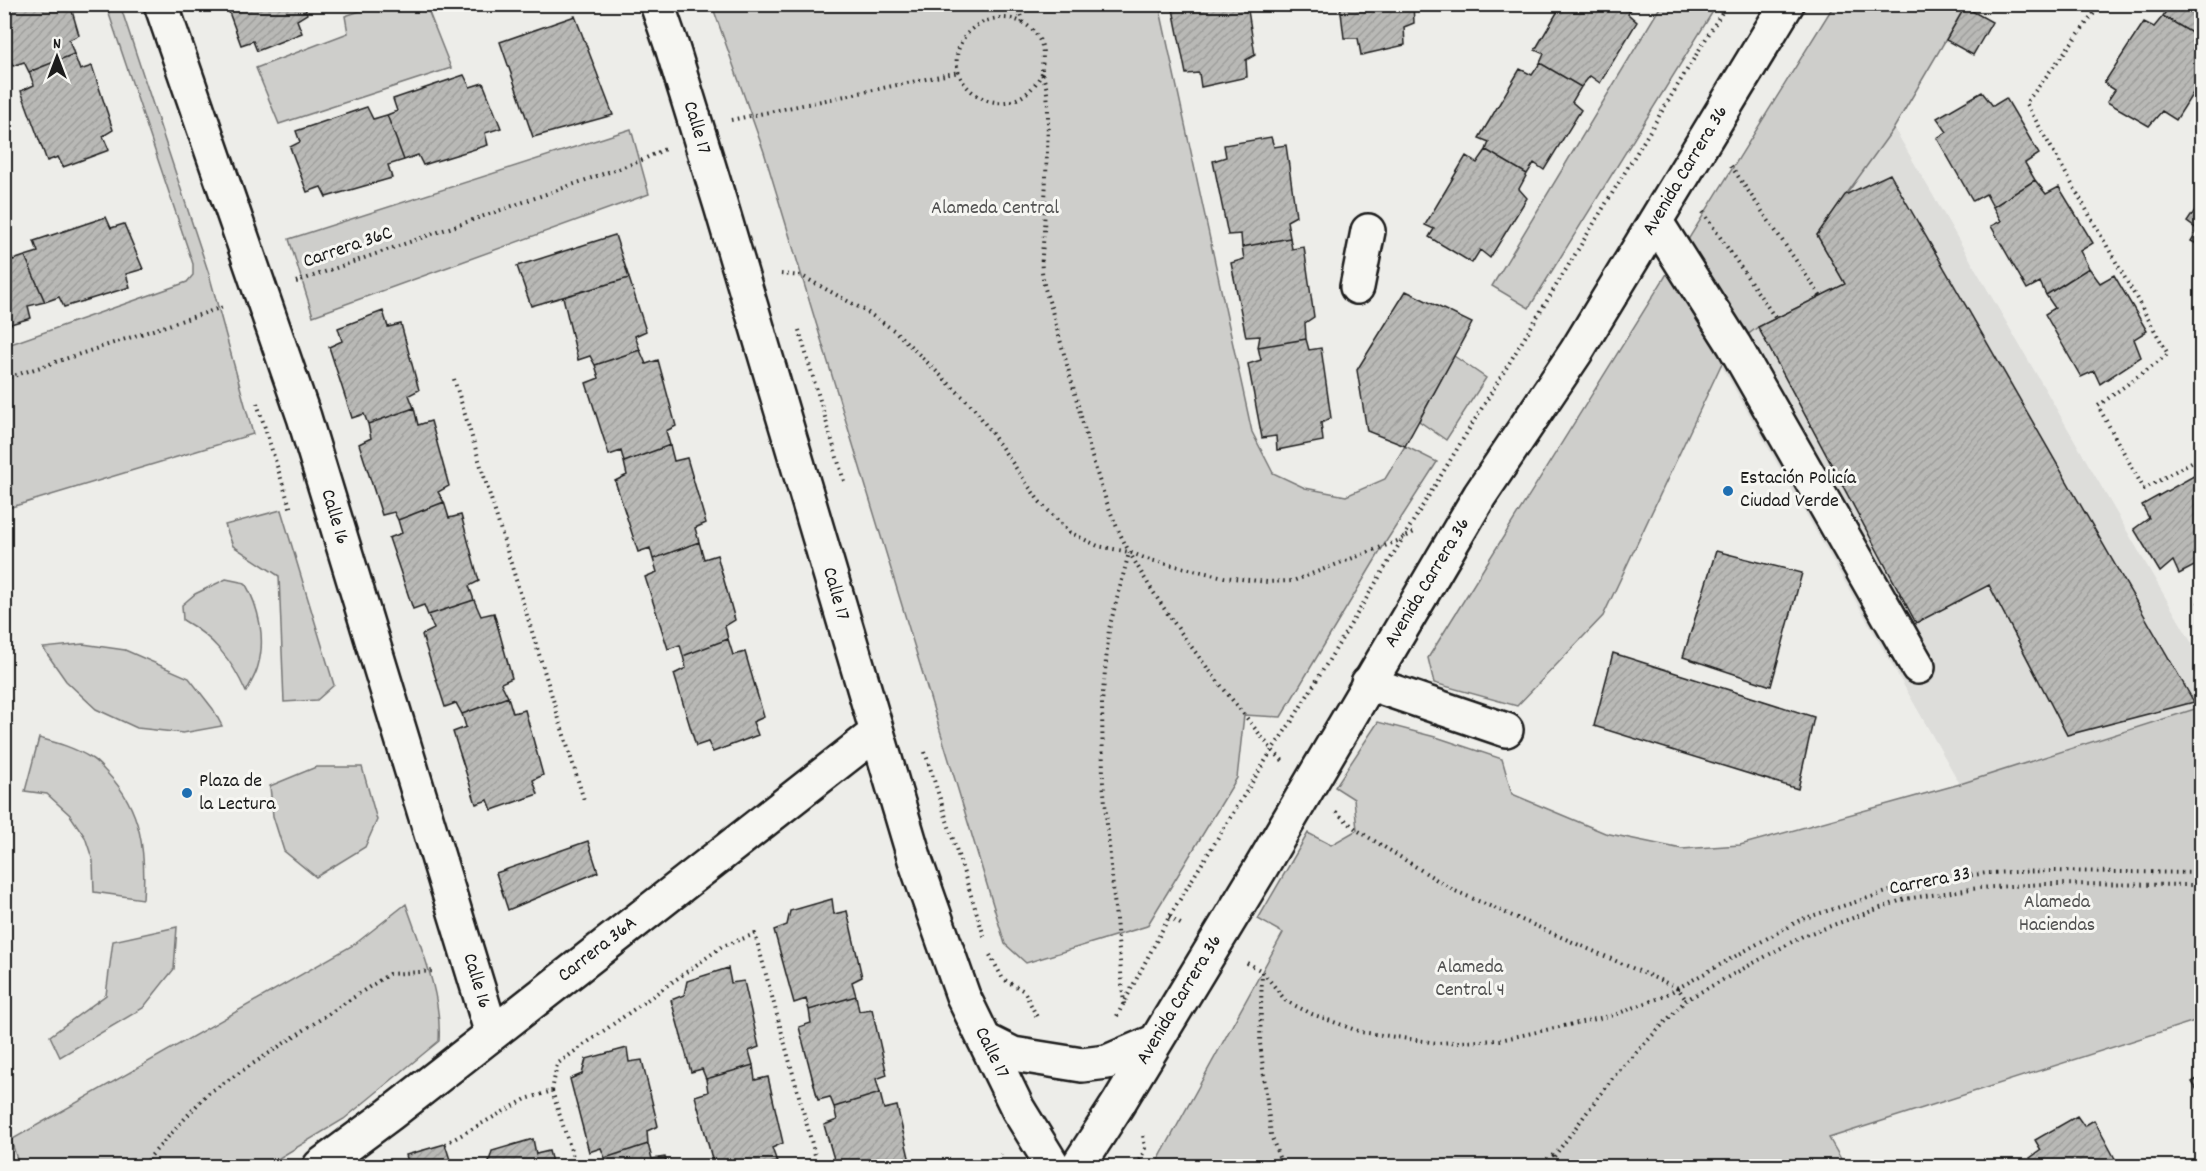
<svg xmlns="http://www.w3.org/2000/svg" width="2206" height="1171" font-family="Dekko,sans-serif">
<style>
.built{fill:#ddddda}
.green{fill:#cececb;stroke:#757574;stroke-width:1.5}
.building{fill:url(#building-hatch);stroke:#1c1c1c;stroke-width:1.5}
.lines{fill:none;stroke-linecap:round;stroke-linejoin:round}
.minor-casing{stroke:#1c1c1c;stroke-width:38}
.major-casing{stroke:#1c1c1c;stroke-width:38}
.path{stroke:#1c1c1c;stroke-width:4;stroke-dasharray:1.5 4.5;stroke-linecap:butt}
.minor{stroke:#f6f6f2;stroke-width:33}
.major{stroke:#f6f6f2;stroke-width:33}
.poi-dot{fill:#1f6fb2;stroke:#f6f6f2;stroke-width:2}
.labels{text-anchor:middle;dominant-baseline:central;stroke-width:6;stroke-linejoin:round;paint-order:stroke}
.street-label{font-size:20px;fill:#1c1c1c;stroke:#f6f6f2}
.park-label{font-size:20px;fill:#515151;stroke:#f6f6f2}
.poi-label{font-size:20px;fill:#1c1c1c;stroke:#f6f6f2;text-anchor:start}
</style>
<defs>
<pattern id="building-hatch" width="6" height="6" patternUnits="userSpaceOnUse" patternTransform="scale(1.5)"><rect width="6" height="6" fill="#b9b9b6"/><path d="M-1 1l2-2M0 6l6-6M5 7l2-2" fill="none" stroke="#9e9e9c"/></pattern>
</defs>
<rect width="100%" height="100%" fill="#edede9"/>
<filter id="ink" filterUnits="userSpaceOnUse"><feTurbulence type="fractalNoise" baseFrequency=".0167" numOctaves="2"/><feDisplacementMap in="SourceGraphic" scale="12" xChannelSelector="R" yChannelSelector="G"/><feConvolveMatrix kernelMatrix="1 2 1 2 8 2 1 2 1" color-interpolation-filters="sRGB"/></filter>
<g filter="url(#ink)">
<!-- built -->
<path class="built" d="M1894,128L2201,659V707L1960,784L1721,365L1734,345L1758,327L1845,284L1817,235Z"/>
<!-- green -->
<path class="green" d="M381,4L426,5L451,68L279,124L256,68L348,33L345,16Z
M1662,4L1717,5L1529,308L1492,286Z
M106,5H120L209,274L253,434L5,509V346L187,282L193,275V264Z
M712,5H1159L1252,432L1273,473L1305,488L1346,496L1385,479L1405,446L1437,462L1387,540L1281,717L1244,715L1237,778L1147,926L1026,963L1005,944L764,152Z
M1834,5H1966L1894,128L1817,235L1845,284L1758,327L1734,345L1721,365L1603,616L1517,706L1434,683L1428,658Z
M631,129L649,194L313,316L289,239Z
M1454,356L1486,378L1446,440L1419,421Z
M281,510L334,685L317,700L284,702L279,576L233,546L225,525Z
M226,579L245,583C259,607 266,639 258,666C256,675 250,684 246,692C232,660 213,637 183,620L182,605L195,594Z
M83,644L125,650L189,678L213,709L222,726L183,733L137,728L96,709L66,681L43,648Z
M2201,707V1019L1829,1138L1845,1166H1155L1283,933L1258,919L1308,833L1331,845L1357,830L1354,799L1335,787L1378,722L1439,738L1502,759L1512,794L1605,833L1682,849L1740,845L1960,784Z
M39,738C58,743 75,748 91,758C98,762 103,769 108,774C142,809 146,853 143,899L94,892L93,861L85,837L70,815L47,794L25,791Z
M316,767H362L377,820L365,847L316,877L284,851L273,816L270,786Z
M406,904C421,948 442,994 439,1041L344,1119L266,1166H19L11,1140L355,944Z
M177,927L174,969L143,1008L60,1057L50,1036L106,995L113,941Z"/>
<!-- building -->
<path class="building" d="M4,4H70L79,35L69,40L74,54L29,72L24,62L13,66L4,43Z
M226,4H304L307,14L297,20L302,33L257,51L253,41L241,45Z
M1172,4H1247L1255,55L1246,60L1247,77L1201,87L1199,73L1186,74Z
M1340,4H1413L1414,23L1404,27L1405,45L1361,55L1358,38H1344Z
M1562,4H1634L1628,14L1637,22L1600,83L1590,76L1581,87L1540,63L1544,54L1535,50Z
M2170,4H2202V39L2163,16Z
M1965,7L1992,22L1973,55L1946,40Z
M575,16L613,115L533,137L500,42Z
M2163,16L2202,39V49L2198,57L2202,59V79L2176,120L2162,111L2149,126L2107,102L2115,90L2104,83L2144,22L2154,27Z
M74,54L80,70L92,66L113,130L103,136L109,150L63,167L58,157L47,161L21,91L34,85L29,72Z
M1540,63L1581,87L1572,102L1581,110L1544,170L1534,163L1527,174L1486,150L1489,142L1479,138L1520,69L1532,75Z
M464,75L470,87L483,83L501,128L485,133L488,145L423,165L418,155L404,160L387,115L397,111L393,99Z
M1982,92L1993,106L2006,98L2039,154L2025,163L2035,180L1993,207L1986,194L1973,201L1937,138L1947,132L1937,118Z
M367,107L373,119L387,115L404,160L388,165L392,178L326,197L321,187L307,192L290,147L300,142L296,131Z
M1271,137L1274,147L1286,145L1296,216L1287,221L1290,238L1242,247L1241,234L1228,235L1213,161L1226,157L1224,145Z
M1486,150L1527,174L1519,189L1527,198L1490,258L1480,250L1472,263L1429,237L1434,229L1425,225L1466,156L1477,163Z
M1890,174L2194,702L2067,735L1989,585L1916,623L1758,327L1845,284L1817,235L1845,195Z
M2035,180L2046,194L2059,187L2093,243L2080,251L2089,268L2046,295L2040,282L2027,289L1991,226L2001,221L1993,207Z
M2202,200V247L2191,241L2198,230L2187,222Z
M106,217L111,228L124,224L143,269L126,274L130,287L64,307L59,297L45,302L25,256L38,252L34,241Z
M615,235L629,278L531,306L517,266Z
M1290,238L1292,249L1304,247L1314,317L1305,323L1306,339L1258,347L1260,336L1246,337L1231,263L1244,259L1242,247Z
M7,248L13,260L25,256L45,302L28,306L31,318L4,326V249Z
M2089,268L2100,283L2114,275L2147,331L2134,339L2141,357L2100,384L2094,371L2081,377L2045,314L2055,308L2046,295Z
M629,278L646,331L635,336L640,350L595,365L590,356L578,360L563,297Z
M1406,291L1472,323L1405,446L1367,431L1357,370Z
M383,311L388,327L401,324L419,390L409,395L414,408L368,424L364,414L352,418L329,347L342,341L338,328Z
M1306,339L1309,350L1321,348L1331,418L1321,423L1323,441L1277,450L1276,436L1262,438L1248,364L1261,360L1258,347Z
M640,350L646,364L658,360L676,426L666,431L670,445L624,462L621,451L609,455L586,383L599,378L595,365Z
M414,408L418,425L431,421L449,486L438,492L444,502L398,520L394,512L382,515L359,444L371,438L368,424Z
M670,445L674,461L687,458L706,523L695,528L699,542L653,559L650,548L638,552L615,481L627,475L624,462Z
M2199,473L2202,477V562L2179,574L2173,561L2160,572L2134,529L2149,518L2142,505Z
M444,502L449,518L461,515L479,581L469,586L474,600L428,615L424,605L413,609L389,538L402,533L398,520Z
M699,542L704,559L717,555L735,620L725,626L728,639L683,656L680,645L668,649L645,577L657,572L653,559Z
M1716,551L1802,573L1771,686L1683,657Z
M474,600L481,616L494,613L512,678L501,683L508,697L462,714L456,703L445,707L422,635L434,629L428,615Z
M728,639L733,655L745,652L764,717L753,722L758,735L713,752L708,742L696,746L674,674L686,668L683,656Z
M1613,653L1814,717L1798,789L1594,726Z
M508,697L513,713L525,710L543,775L533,780L538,794L492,810L488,800L476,804L453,732L466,727L462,714Z
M588,841L598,872L508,910L496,873Z
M832,899L834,914L847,911L862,977L852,982L856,996L809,1010L806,999L794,1003L774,930L787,925L790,911Z
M728,968L731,983L744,981L759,1047L749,1051L753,1065L706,1079L702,1069L691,1072L671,1000L684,995L687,981Z
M856,996L859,1011L872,1009L887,1075L876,1079L880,1093L834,1107L830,1097L818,1100L799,1027L811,1023L809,1010Z
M627,1048L629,1062L642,1060L658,1126L647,1131L648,1144L605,1158L601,1148L589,1152L570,1079L582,1074L586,1059Z
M753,1065L755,1080L768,1077L783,1143L772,1148L777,1162L761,1166H714L695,1096L708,1092L706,1079Z
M2202,1076V1098L2192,1082Z
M880,1093L884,1109L897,1106L911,1166H836L824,1125L837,1120L834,1107Z
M2077,1116L2084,1126L2094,1120L2119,1166H2035L2030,1158L2041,1150L2035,1140Z
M533,1139L536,1154L549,1151L553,1166H485L488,1165L492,1151Z
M445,1144L452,1166H409L406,1155Z
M648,1144L652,1159L665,1157L667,1166H605V1158Z"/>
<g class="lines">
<!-- minor casing -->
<g class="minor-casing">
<path id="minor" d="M161,4L304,417L492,1034
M657,4L672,47L721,206L915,860L963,996L1018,1109L1053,1166
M1656,222L1734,345L1918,667
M1357,287L1368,231
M1368,683L1506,730
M320,1166L390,1114L876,733"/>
</g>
<!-- major casing -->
<g class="major-casing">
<path id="major" d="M985,1040L1013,1054L1082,1065L1107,1062L1154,1042
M1078,1166L1118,1104L1259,871L1480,495L1576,352L1787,4"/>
</g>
<!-- path -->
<path class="path" d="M1016,4L1023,23
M2101,4L2026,103L2168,354L2098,406L2144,489L2202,456
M1042,73C1012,134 936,88 962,41C979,10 1030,9 1042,46C1044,55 1042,63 1042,71C1042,76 1045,81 1046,86C1048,97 1048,110 1048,121C1047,158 1045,195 1044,233C1043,247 1040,264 1043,278C1044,288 1048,298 1051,307C1057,330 1064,353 1070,376C1087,435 1099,498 1130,553C1169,624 1222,686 1272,750L1283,761
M731,120L959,72
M1731,166L1821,297
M1703,212L1776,319
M781,274L802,276L864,310L895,331L974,408L1039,501L1069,532L1098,546L1129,552L1150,560L1224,577L1267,582L1293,581L1400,540L1414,532
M296,282L640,161L667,148
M799,330L844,481
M4,379L226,306
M454,379L584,800
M257,403L291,510
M2198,604L2202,602
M925,752L985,939
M1336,812L1357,830L1453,890L1678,988L1686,1000
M1169,917L1184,926
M990,955L1003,979L1024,991L1038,1019
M1247,963L1262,971L1286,1001L1312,1014L1361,1032L1437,1043L1500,1040L1614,1015L1662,997L1802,919L1912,884L1987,873L2047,871L2202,873
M1262,972L1260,1043L1271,1135L1282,1166
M1124,1004L1103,782L1102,703L1109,629L1129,553
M1117,1016L1169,917L1272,750L1292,721L1727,4
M552,1091L576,1166
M445,1144L526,1099L552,1091L557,1064L723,946L755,934L818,1166
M147,1166L149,1158L207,1094L389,974L435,971
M998,1166L1001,1154
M1138,1166L1145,1148L1143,1135
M1537,1166L1553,1155
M1547,1166L1614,1076L1686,1000L1803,936L1905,899L1978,888L2044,884L2202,885"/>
<!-- minor -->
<use href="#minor" class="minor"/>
<!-- major -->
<use href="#major" class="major"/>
</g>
</g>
<!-- markers -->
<g class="poi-dot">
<circle cx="1728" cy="491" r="6"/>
<circle cx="187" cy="793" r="6"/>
</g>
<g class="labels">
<!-- street labels -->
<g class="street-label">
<text transform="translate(696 128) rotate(73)">Calle 17</text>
<text transform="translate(1686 171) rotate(-59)">Avenida Carrera 36</text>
<text transform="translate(348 248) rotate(-19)">Carrera 36C</text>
<text transform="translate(334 517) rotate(73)">Calle 16</text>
<text transform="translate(1428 583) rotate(-59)">Avenida Carrera 36</text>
<text transform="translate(835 594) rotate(74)">Calle 17</text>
<text transform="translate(1930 882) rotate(-11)">Carrera 33</text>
<text transform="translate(598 950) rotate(-38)">Carrera 36A</text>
<text transform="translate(476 981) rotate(73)">Calle 16</text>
<text transform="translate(1180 1000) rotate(-59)">Avenida Carrera 36</text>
<text transform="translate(991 1053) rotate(64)">Calle 17</text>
</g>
<!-- park labels -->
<g class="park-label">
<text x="995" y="209">Alameda Central</text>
<text x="2057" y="903">Alameda<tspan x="2057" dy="23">Haciendas</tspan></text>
<text x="1470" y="968">Alameda<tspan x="1470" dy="23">Central 4</tspan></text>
</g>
<!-- poi labels -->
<g class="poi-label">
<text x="1740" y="479">Estación Policía<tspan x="1740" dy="23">Ciudad Verde</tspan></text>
<text x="199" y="782">Plaza de<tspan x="199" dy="23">la Lectura</tspan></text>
</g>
</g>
<!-- margin -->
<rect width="2206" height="1171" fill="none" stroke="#f6f6f2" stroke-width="24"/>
<rect x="12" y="12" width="2182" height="1147" fill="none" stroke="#1c1c1c" stroke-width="2" filter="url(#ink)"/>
<!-- north arrow -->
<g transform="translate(57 57)" stroke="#f6f6f2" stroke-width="4.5" paint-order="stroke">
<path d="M0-4.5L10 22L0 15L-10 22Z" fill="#1c1c1c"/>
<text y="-9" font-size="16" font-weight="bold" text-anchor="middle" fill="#1c1c1c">N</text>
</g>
</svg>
